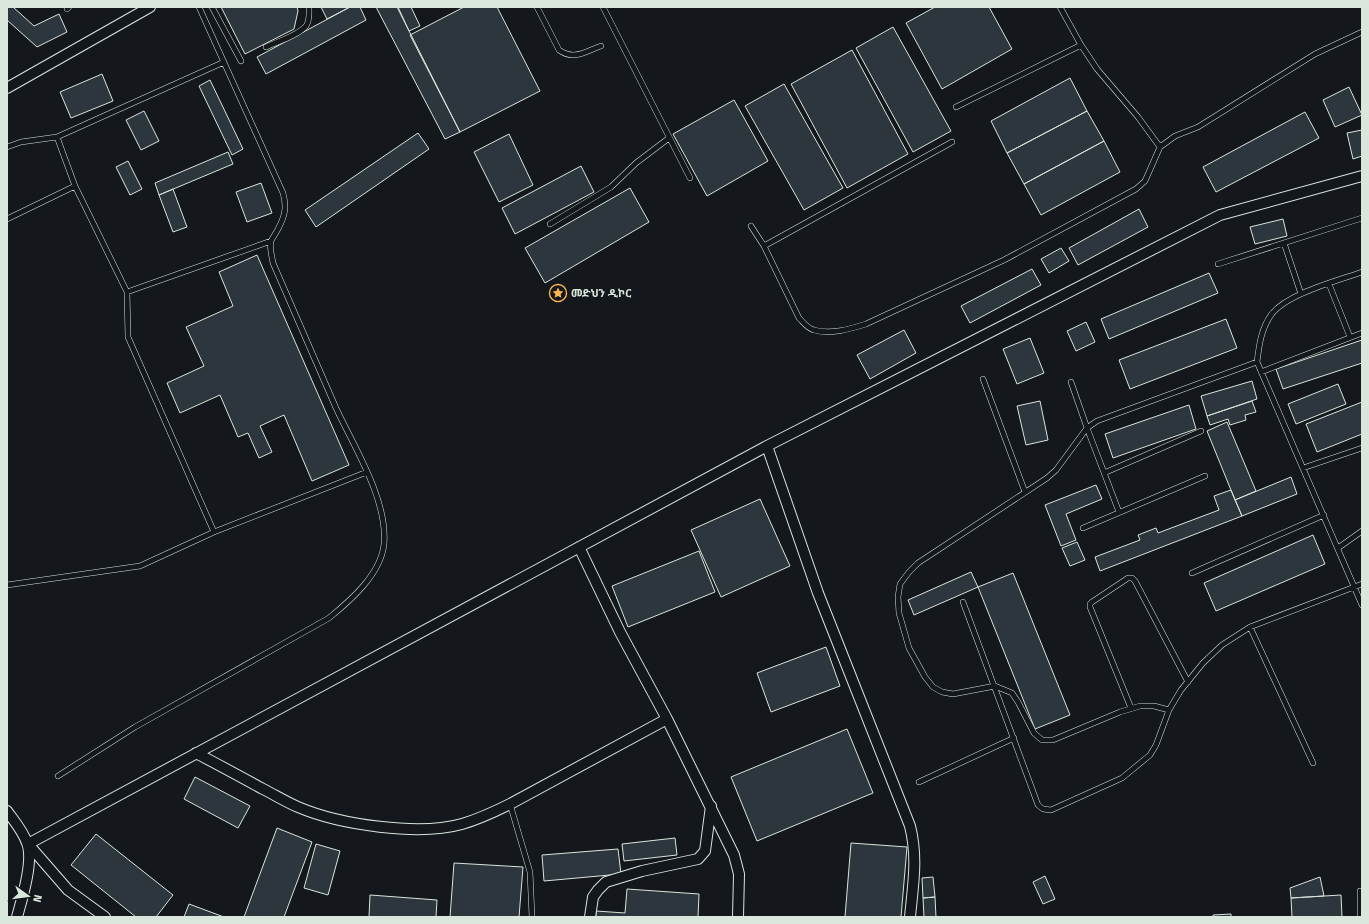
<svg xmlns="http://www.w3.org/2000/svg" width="1369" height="924" font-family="'Fira Sans','Noto Sans Ethiopic',sans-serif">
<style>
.building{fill:#2c363c;stroke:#d8e6dc}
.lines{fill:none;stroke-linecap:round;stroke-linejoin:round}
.service-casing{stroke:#d8e6dc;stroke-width:6}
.minor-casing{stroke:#d8e6dc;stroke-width:12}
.service{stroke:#14181c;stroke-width:5}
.minor{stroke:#14181c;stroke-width:10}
.labels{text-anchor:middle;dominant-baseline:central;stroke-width:3;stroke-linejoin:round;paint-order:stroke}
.poi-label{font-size:11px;font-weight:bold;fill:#d8e6dc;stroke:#14181c;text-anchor:start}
</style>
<rect width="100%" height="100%" fill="#14181c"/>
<!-- building -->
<path class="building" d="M7,7H13L34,26L59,14L67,32L37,47L7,20Z
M221,7H297L298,11L294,29L245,54Z
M321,7H350L327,19Z
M350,7H360L366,20L266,74L257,57Z
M376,7H397L460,132L445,139Z
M398,7H411L420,26L409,31Z
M464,7H497L540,91L460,132L410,35Z
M935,7H989L1012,49L942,89L906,23Z
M893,27L951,131L913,152L856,48Z
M852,50L908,154L847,188L791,84Z
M102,74L113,101L71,118L60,92Z
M1070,78L1087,111L1007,153L991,121Z
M210,80L243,149L232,155L199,86Z
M784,84L843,188L804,210L745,106Z
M1349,87L1362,115L1335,127L1323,100Z
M734,100L768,161L707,196L673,134Z
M144,111L159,141L141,150L126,120Z
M1087,111L1104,141L1024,184L1007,153Z
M1305,112L1319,138L1216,192L1203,167Z
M1362,130V156L1353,159L1347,133Z
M418,133L429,149L316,227L305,210Z
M509,134L533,185L499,202L474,152Z
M1104,141L1120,172L1041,215L1024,184Z
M228,152L233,164L159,195L155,183Z
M128,161L142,189L130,195L116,167Z
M581,166L594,192L515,234L502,208Z
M261,183L272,213L247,222L236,192Z
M630,188L649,222L545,283L525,248Z
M173,189L187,227L173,232L159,195Z
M1139,209L1148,227L1078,265L1069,248Z
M1283,219L1287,236L1255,244L1250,227Z
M1061,248L1069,261L1049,273L1041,259Z
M257,255L349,465L312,481L284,415L260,426L272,452L259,458L248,433L238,437L220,395L180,413L167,383L204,366L186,327L233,306L219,272Z
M1032,269L1041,285L970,323L961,306Z
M1209,273L1218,293L1109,339L1101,319Z
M1226,319L1237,348L1130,389L1119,360Z
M1086,322L1095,342L1076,351L1067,331Z
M904,330L916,353L870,379L857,355Z
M1030,338L1044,373L1017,384L1003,349Z
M1362,340V363L1283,389L1276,369Z
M1252,381L1257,399L1207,416L1201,396Z
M1338,384L1346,404L1296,424L1288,404Z
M1040,401L1048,440L1026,445L1017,406Z
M1252,401L1256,412L1245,415L1246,420L1230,425L1228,419L1210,425L1207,416Z
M1362,402V434L1317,452L1306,424Z
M1189,405L1196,429L1113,458L1105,434Z
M1227,422L1256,491L1235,500L1207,431Z
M1291,477L1297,494L1242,516L1235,500Z
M1096,485L1102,499L1066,514L1076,540L1061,546L1045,505Z
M1231,490L1242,516L1100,571L1095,557L1140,540L1138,535L1156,528L1158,533L1219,510L1214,496Z
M760,499L790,566L721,597L691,530Z
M1313,535L1325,564L1216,611L1204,583Z
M1077,542L1085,560L1070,566L1062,548Z
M699,551L715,592L628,627L612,586Z
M971,572L978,587L914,615L908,600Z
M1013,573L1070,715L1035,729L978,587Z
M826,647L840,686L771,712L757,673Z
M847,729L873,793L757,841L731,777Z
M195,777L250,806L238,828L184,799Z
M277,828L312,842L284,917H244Z
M96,834L173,895L156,917H136L71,865Z
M675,838L677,855L624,861L622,844Z
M851,843L907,847L901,917H845Z
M316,844L340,851L328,895L304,888Z
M618,849L621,874L544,881L542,855Z
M454,863L523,867L519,917H450Z
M1045,876L1055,899L1043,904L1033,882Z
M933,877L935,897L923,898L922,878Z
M1320,877L1324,896L1291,898L1290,888Z
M627,889L699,894L698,917H596V911L625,913Z
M370,895L437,900L436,917H369Z
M1341,895L1342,917H1292L1291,898Z
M935,897L936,917H924L923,898Z
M189,904L224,917H184Z
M1231,914V917H1213V915Z"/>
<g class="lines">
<!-- service casing -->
<g class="service-casing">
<path id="service" d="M212,7L241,61
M537,7L559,50C574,61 586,51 601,46
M603,7L690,178
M1060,7L1081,45L1097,69L1138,117L1160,147L1175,136L1198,127L1315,54L1362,32
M67,9L69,7
M266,47C279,41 297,36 306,26C310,21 309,13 309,7
M956,107L1081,45
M7,147L21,142L57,137
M75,186L57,137L224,62
M7,219L75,186L127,292L128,337L214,532L140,566L7,585
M550,224L611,187L636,163L669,138
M751,226L764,246L799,318C804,323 807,328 814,330C830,335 850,329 866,324L1004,260L1136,189L1145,181L1160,147
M1284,243L1301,294
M764,246L952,142
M1218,264L1362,218
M1362,272C1337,281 1286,294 1271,315C1261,329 1259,346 1257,362L1362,605
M1329,284L1350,337
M127,292L271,241
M1261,372L1362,333
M983,379L1025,492
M1071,382L1087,428L1119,512
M1303,468L1362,448
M1104,473L1201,431
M1083,528L1205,476
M214,532L367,472
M1338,548L1362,531
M1192,573L1324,515
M963,602L1038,805L1043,809L1051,810L1122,778L1150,755L1156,745L1169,710L1181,690L1203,663L1222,645L1250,627L1362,584
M1250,627L1313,763
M1131,708L1090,607V604L1092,602L1128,578H1132L1135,581L1188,682
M1169,710L1154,706H1140L1120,712L1053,740H1042L1034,733L1018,702L1012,693L995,686L953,694L942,692L933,687L925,677L909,648L899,613L898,597L900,584L909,572L918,563L1047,478L1056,470L1087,428L1097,421L1257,362
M58,776L135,727L329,618C351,600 381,574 384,544C388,500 354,447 336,408C315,360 294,311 273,263C272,256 269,248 271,241C273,237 276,233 278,229C285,216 287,207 283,193L199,7
M919,782L1014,738
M510,804L530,872L532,917
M1360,917V891"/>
</g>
<!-- minor casing -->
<g class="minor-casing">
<path id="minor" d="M7,88L150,7
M767,446L818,593L910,826C918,858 913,885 910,917
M579,547L620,632L667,719L734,855L739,874L738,917
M196,753C219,765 241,777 263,789C275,795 286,802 298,807C340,825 419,836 462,824C479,819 494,812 510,804L667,719
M7,811C14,821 23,831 27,843C34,860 22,899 17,917
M105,917L68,890L28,844L767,446L1220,215L1362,176
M590,917L593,897L598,890L606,882L642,871L698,859L705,851L711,806"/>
</g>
<!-- service -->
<use href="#service" class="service"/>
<!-- minor -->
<use href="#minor" class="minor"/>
</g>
<!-- icons -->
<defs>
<g id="sight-ring" transform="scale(0.9)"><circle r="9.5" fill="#14181c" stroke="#ffb74d" stroke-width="1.5"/><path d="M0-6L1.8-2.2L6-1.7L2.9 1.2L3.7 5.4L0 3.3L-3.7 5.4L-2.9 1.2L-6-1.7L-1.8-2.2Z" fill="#ffb74d"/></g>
</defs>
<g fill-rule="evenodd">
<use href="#sight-ring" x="558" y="293"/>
</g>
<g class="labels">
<!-- poi labels -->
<g class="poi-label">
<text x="571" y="293">መድህን ዲኮር</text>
</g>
</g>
<!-- border -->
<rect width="1369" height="924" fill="none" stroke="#d8e6dc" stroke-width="16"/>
<!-- north arrow -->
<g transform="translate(28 896) rotate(104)" stroke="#14181c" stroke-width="3" paint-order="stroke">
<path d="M0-3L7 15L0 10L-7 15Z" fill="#d8e6dc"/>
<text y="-6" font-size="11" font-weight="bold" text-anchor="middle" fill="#d8e6dc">N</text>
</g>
</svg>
